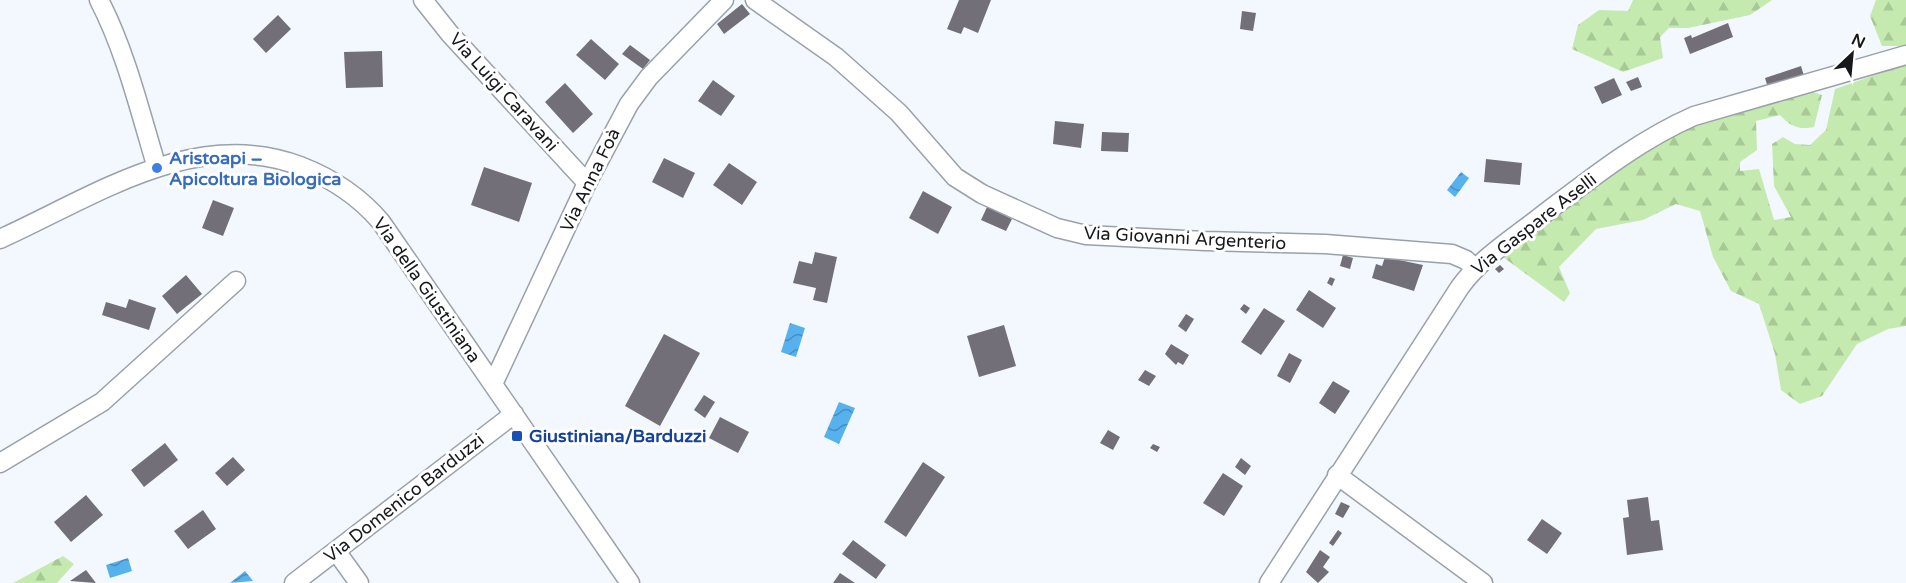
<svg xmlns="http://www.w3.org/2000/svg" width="1906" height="583" font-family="'Varela Round',sans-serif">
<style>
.forest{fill:url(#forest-firs)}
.water{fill:url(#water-waves)}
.building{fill:#726f79}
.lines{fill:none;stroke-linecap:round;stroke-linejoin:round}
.minor-casing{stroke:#9aa1aa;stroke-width:21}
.minor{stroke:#fff;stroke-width:18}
.shop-dot{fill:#3f7fe0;stroke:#fff;stroke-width:2}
.transit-dot{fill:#1a4fb4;stroke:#fff;stroke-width:2}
.labels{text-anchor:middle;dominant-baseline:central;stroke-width:6;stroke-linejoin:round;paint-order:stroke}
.street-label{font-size:18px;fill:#16181c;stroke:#fff}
.shop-label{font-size:18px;font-weight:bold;fill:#366cbe;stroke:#fff;text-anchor:start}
.transit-label{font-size:18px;font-weight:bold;fill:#164399;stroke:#fff;text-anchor:start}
</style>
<defs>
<pattern id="forest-firs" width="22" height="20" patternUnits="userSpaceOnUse" patternTransform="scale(1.5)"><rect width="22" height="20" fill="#c5eaaf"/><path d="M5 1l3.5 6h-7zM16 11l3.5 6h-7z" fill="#a8c896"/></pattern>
<pattern id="water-waves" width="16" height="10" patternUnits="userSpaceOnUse" patternTransform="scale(1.5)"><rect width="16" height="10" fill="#56b1ed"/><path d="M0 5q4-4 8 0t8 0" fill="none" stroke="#468fbf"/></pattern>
</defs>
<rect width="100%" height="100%" fill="#f3f8fe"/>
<!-- forest -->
<path class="forest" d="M1633,0H1772L1750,15L1688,28H1669L1660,37L1663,58L1623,72L1572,49L1578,25L1599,10L1628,11Z
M1876,0H1906V46H1882L1870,16Z
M1906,64V326L1888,329L1857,344L1822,396L1800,404L1781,390L1775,354L1759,304L1731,291L1713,257L1700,211L1676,204L1643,220L1596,229L1559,267L1570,293L1564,302L1503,257L1508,250L1563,206L1678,130L1810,91L1822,95L1814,127C1799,130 1791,127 1780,115L1756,121L1757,150L1740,162V171L1759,169L1774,220L1791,217L1774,186L1772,144L1783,137L1795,144L1810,145L1826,130L1835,89Z
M63,556L74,564L57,583H13Z"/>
<!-- water -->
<path class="water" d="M1461,172L1469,178L1455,197L1447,190Z
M790,323L805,328L796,357L781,352Z
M839,402L855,408L839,444L824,437Z
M128,558L132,571L110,578L106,565Z
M245,571L253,581L230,583Z"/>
<!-- building -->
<path class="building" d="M959,0H991L978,33L964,27L961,34L947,29Z
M742,4L750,14L724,34L717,24Z
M1242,11L1256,13L1253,31L1240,29Z
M278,15L291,29L266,53L253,39Z
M1728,23L1733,37L1690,54L1684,38L1691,35L1692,38Z
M591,39L619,64L605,80L576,55Z
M630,45L650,60L643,69L622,54Z
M382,51L383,87L346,88L344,52Z
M1801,66L1805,79L1769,91L1765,78Z
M1638,77L1642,87L1631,91L1626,82Z
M1614,78L1622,95L1602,104L1594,87Z
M713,80L735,96L721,116L698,101Z
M565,83L593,114L573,133L545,102Z
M1055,121L1084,124L1081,148L1053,144Z
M1102,132L1129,133L1128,152L1101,151Z
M664,158L695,173L683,198L652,182Z
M1486,159L1522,163L1520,185L1484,182Z
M729,163L757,182L742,205L713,185Z
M484,167L532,183L519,222L471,205Z
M923,191L952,207L938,234L909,218Z
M213,200L234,208L223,236L202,228Z
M987,207L1012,219L1006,231L981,220Z
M815,252L837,257L827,303L813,300L816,288L793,283L799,261L812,264Z
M1343,255L1353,258L1350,269L1340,266Z
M1385,257L1423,265L1414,291L1372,278L1376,264L1382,266Z
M1500,265L1504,269L1499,273L1495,269Z
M186,275L202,294L177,314L162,296Z
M1330,277L1335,279L1332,286L1327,283Z
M1309,290L1336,308L1323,328L1296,310Z
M129,299L156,308L149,330L102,315L106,302L126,308Z
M1244,304L1250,308L1246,314L1240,309Z
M1264,308L1285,321L1261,355L1241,342Z
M1186,314L1194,319L1186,332L1178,326Z
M1004,325L1016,366L979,377L967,336Z
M664,334L700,353L660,426L625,406Z
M1171,344L1189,355L1183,365L1178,362L1176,365L1165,354Z
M1289,353L1302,360L1290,383L1277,376Z
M1145,370L1156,376L1149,386L1138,380Z
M1333,381L1350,391L1335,414L1319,403Z
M704,395L715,402L705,418L694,410Z
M720,417L749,432L738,453L709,438Z
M1108,430L1120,437L1113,450L1100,443Z
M165,443L178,460L144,487L131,470Z
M1153,444L1160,447L1157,452L1150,448Z
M233,457L245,470L227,486L215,473Z
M1241,458L1251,466L1245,475L1235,467Z
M923,462L945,477L906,537L884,522Z
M1223,473L1243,486L1224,516L1203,503Z
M86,495L103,515L71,542L54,522Z
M1648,497L1651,521L1659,520L1663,550L1627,555L1623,518L1629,517L1627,500Z
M1341,502L1350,506L1343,518L1335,514Z
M203,510L216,529L188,549L174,531Z
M1542,519L1562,533L1547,554L1527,540Z
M1338,530L1342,533L1333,546L1329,543Z
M853,540L886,565L876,579L842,554Z
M1320,550L1330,557L1323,567L1329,572L1318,583L1306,572Z
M86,570L96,583L70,581Z
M840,573L855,583H833Z"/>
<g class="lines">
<!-- minor casing -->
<g class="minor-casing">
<path id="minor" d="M99,0C126,52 140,112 157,168
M423,0L450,34L587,183
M755,0L836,57L899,113L955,177L982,194L1057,228L1086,235L1205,241L1325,244L1452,254L1466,260L1475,268
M0,239C93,197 195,126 300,166C331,178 359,196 381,222L630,583
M493,384L587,183L629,104L649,77L724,0
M0,463L102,402L236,281
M1337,475L1483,583
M336,551L359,583
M294,583L514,414
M1269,583L1460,287C1481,258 1512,239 1540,217C1589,180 1637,141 1694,116L1906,55"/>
</g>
<!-- minor -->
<use href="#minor" class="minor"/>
</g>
<!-- markers -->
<circle class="shop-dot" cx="157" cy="168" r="6"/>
<rect class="transit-dot" x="511" y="430" width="12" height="12" rx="3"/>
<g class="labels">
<!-- street labels -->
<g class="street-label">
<text transform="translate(504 92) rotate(48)">Via Luigi Caravani</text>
<text transform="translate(590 180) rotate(-64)">Via Anna Foà</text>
<text transform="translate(1534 224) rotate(-38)">Via Gaspare Aselli</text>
<text transform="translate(1185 238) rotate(3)">Via Giovanni Argenterio</text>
<text transform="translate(427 290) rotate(55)">Via della Giustiniana</text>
<text transform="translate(404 498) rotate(-38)">Via Domenico Barduzzi</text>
</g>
<!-- shop labels -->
<g class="shop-label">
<text x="169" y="158">Aristoapi –<tspan x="169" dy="21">Apicoltura Biologica</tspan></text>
</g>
<!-- transit labels -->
<g class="transit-label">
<text x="529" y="436">Giustiniana/Barduzzi</text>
</g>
</g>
<!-- north arrow -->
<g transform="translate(1852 54) rotate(26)" stroke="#ffffff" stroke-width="4.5" paint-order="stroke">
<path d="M0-4.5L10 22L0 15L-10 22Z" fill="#16181c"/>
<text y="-9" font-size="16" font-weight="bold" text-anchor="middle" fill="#16181c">N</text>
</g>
</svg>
